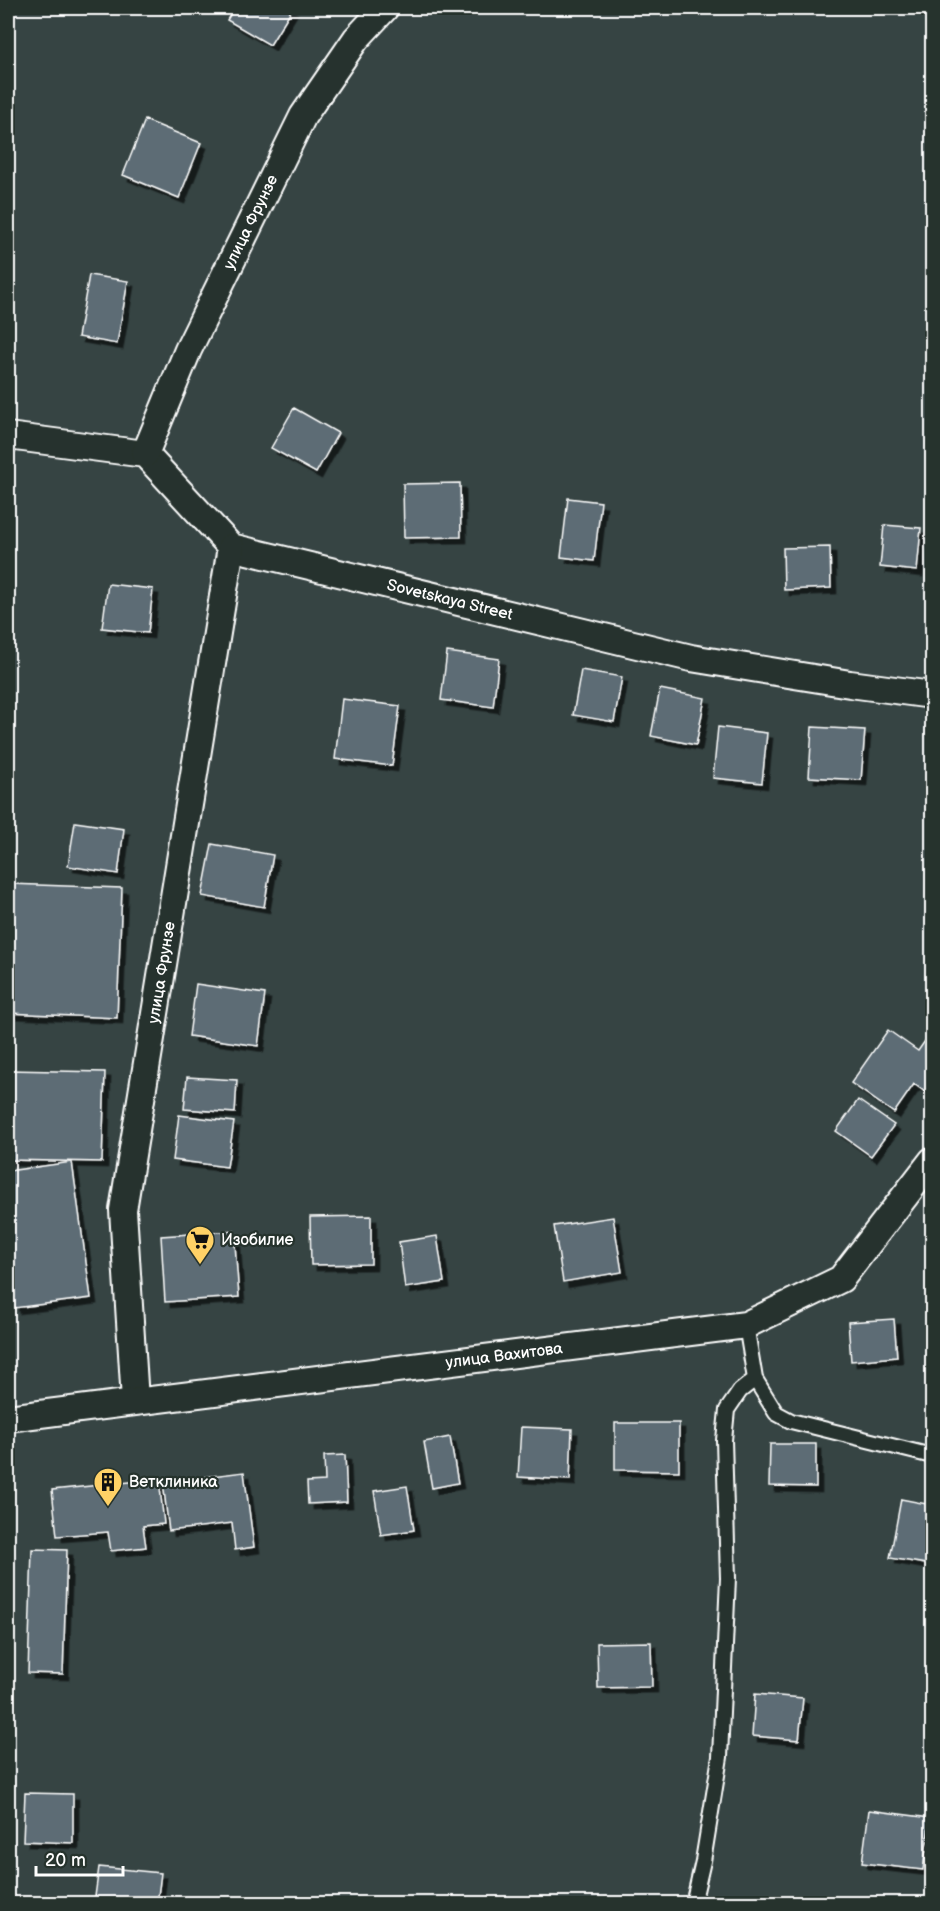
<svg xmlns="http://www.w3.org/2000/svg" width="940" height="1911" font-family="'Balsamiq Sans',sans-serif">
<style>
.building{fill:#5d6c75;stroke:#fff;stroke-width:1.5;filter:url(#shadow)}
.lines{fill:none;stroke-linecap:round;stroke-linejoin:round}
.lane-casing{stroke:#fff;stroke-width:18}
.street-casing{stroke:#fff;stroke-width:30}
.lane{stroke:#26332d;stroke-width:14}
.street{stroke:#26332d;stroke-width:26}
.labels{text-anchor:middle;dominant-baseline:central;stroke-width:4.5;stroke-linejoin:round;paint-order:stroke}
.street-label{font-size:16px;fill:#fff;stroke:#26332d}
.poi-label{font-size:16px;fill:#fff;stroke:#26332d;text-anchor:start}
</style>
<defs>
<filter id="shadow"><feDropShadow dx="5.5" dy="5.5" stdDeviation="0" flood-color="#0009"/></filter>
</defs>
<rect width="100%" height="100%" fill="#364443"/>
<filter id="ink" filterUnits="userSpaceOnUse"><feTurbulence type="fractalNoise" baseFrequency=".0167" numOctaves="2"/><feDisplacementMap in="SourceGraphic" scale="12" xChannelSelector="R" yChannelSelector="G"/><feConvolveMatrix kernelMatrix="1 2 1 2 8 2 1 2 1" color-interpolation-filters="sRGB"/></filter>
<g filter="url(#ink)">
<!-- building -->
<path class="building" d="M234,8H289L292,9L270,45L227,20Z
M145,120L201,143L179,198L123,175Z
M89,275L128,281L117,344L78,337Z
M294,408L338,433L316,473L271,448Z
M460,483L461,537L404,538L403,484Z
M568,498L601,502L594,561L561,557Z
M884,525L921,528L917,571L880,567Z
M830,547L831,588L784,590L783,548Z
M108,584L153,589L148,633L102,628Z
M447,652L499,659L493,707L441,700Z
M581,670L622,677L614,722L573,715Z
M660,689L705,698L696,745L651,736Z
M342,699L400,706L392,766L335,759Z
M718,727L767,733L762,783L713,778Z
M812,727L865,730L861,780L809,777Z
M75,822L124,829L118,874L68,866Z
M212,844L273,855L264,907L202,896Z
M9,884L122,888L117,1018L8,1013Z
M196,984L265,994L258,1046L189,1036Z
M888,1030L918,1051L932,1031V1087L928,1094L914,1084L894,1113L851,1083Z
M8,1070L105,1072L102,1162L8,1160Z
M187,1077L237,1080L235,1113L184,1109Z
M858,1100L894,1125L871,1156L836,1131Z
M179,1115L234,1122L227,1167L173,1160Z
M72,1162L91,1298L14,1308L8,1262V1171Z
M371,1216V1264L311,1265L310,1217Z
M613,1217L622,1272L563,1282L554,1226Z
M234,1231L239,1297L165,1302L161,1236Z
M437,1236L444,1282L405,1288L399,1242Z
M894,1319L897,1357L851,1361L848,1322Z
M615,1423H679V1471L615,1470Z
M521,1427L572,1429L570,1480L518,1477Z
M450,1437L458,1483L432,1488L424,1442Z
M770,1444H816V1487L769,1486Z
M345,1455L347,1502L308,1504L307,1482L325,1481L324,1456Z
M244,1472L254,1547L235,1550L232,1523L169,1531L163,1482Z
M159,1479L164,1524L143,1526L146,1547L111,1551L108,1532L57,1536L52,1490Z
M407,1486L414,1530L381,1535L374,1491Z
M901,1499L932,1505V1565L890,1558Z
M32,1549L67,1550L63,1674L28,1673Z
M651,1642L652,1687L598,1688L597,1643Z
M755,1694L803,1698L799,1740L752,1736Z
M25,1793L73,1794V1843L23,1841Z
M869,1810L930,1818L923,1870L862,1863Z
M99,1867L161,1873L157,1904H94Z
M8,1897L50,1901V1904H8Z
M605,1898L656,1902V1904H604Z"/>
<g class="lines">
<!-- lane casing -->
<g class="lane-casing">
<path id="lane" d="M755,1379L776,1413L791,1421L932,1456
M693,1904L703,1861L720,1757L728,1578L724,1440L727,1410L740,1391L755,1379L746,1325"/>
</g>
<!-- street casing -->
<g class="street-casing">
<g id="street">
<path id="s1" d="M8,436L145,454L231,547L691,658L850,684L932,695"/>
<path id="s2" d="M145,454L188,350L303,116L356,39L385,8"/>
<path id="s3" d="M135,1401L123,1210L231,547"/>
<path id="s4" d="M8,1418L746,1325L841,1279L932,1161"/>
</g>
</g>
<!-- lane -->
<use href="#lane" class="lane"/>
<!-- street -->
<use href="#street" class="street"/>
</g>
</g>
<!-- icons -->
<defs>
<g id="supermarket-pin" transform="scale(1.5)"><path d="M0 17L-7.5 6A9.5 9.5 0 1 1 7.5 6Z" fill="#ffd166" stroke="#26332d"/><path d="M-6-5.5h2.5l.6 2H6L4.5 2H-2.5L-4.4-4H-6ZM-1.5 3.2a1.3 1.3 0 1 0 .1 0ZM3 3.2a1.3 1.3 0 1 0 .1 0Z" fill="#111"/></g>
<g id="building-pin" transform="scale(1.5)"><path d="M0 17L-7.5 6A9.5 9.5 0 1 1 7.5 6Z" fill="#ffd166" stroke="#26332d"/><path d="M-4-6H4V6H1V3H-1V6H-4ZM-2.5-4.3h1.7v1.8h-1.7ZM.8-4.3h1.7v1.8H.8ZM-2.5-1h1.7V.8h-1.7ZM.8-1h1.7V.8H.8Z" fill="#111"/></g>
</defs>
<g fill-rule="evenodd">
<use href="#supermarket-pin" x="200" y="1240"/>
<use href="#building-pin" x="108" y="1482"/>
</g>
<g class="labels">
<!-- street labels -->
<g class="street-label">
<text stroke="none"><textPath href="#s2" startOffset="255">улица Фрунзе</textPath></text>
<text stroke="none"><textPath href="#s1" startOffset="490">Sovetskaya Street</textPath></text>
<text stroke="none"><textPath href="#s3" startOffset="432">улица Фрунзе</textPath></text>
<text stroke="none"><textPath href="#s4" startOffset="500">улица Вахитова</textPath></text>
</g>
<!-- poi labels -->
<g class="poi-label">
<text x="221" y="1240">Изобилие</text>
<text x="129" y="1482">Ветклиника</text>
</g>
</g>
<!-- margin -->
<rect width="940" height="1911" fill="none" stroke="#26332d" stroke-width="30"/>
<rect x="15" y="15" width="910" height="1881" fill="none" stroke="#fff" stroke-width="2" filter="url(#ink)"/>
<!-- scale -->
<path d="M36 1866v9h87v-9" fill="none" stroke="#ffffff" stroke-width="3"/>
<text x="45" y="1866" font-size="18" fill="#ffffff" stroke="#26332d" stroke-width="4.5" paint-order="stroke">20 m</text>
</svg>
